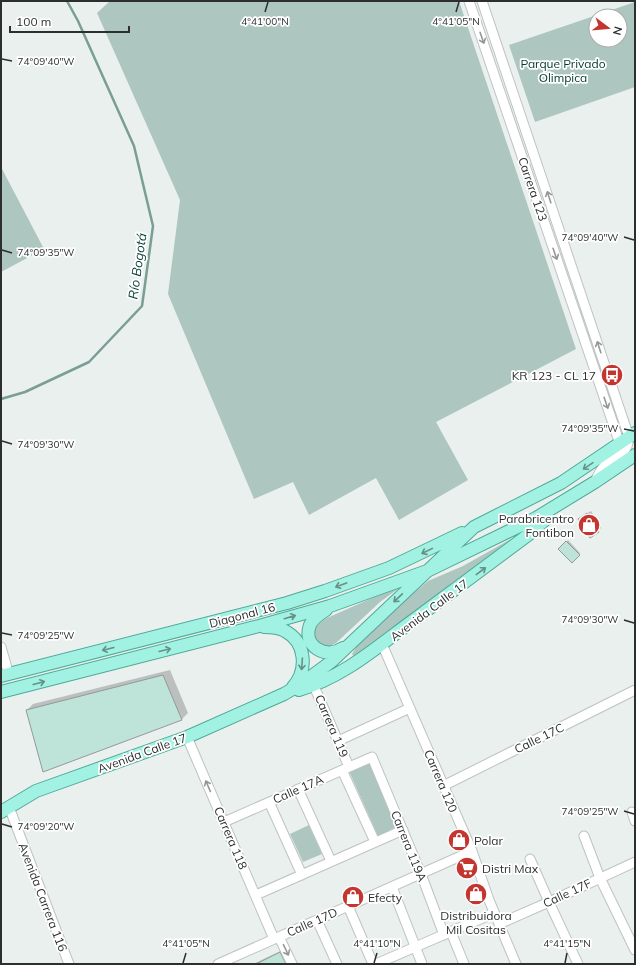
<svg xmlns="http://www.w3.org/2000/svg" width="636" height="965" font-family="Mulish,sans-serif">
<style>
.green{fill:#adc6bf;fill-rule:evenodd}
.shadow{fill:#0003}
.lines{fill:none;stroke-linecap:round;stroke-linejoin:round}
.stream{stroke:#7a9e95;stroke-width:2.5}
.building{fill:#bee4da;stroke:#949998}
.minor-casing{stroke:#bec3c2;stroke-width:11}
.major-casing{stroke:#4fa997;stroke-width:14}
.minor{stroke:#fff;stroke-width:9}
.major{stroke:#a1f2e2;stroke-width:12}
.oneway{stroke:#969797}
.oneway2{stroke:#679088}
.ticks{fill:none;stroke:#2d2f2f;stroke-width:1.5}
.labels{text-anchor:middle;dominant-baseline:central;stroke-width:3.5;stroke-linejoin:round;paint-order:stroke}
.park-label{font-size:12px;fill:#00392f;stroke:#fff}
.street-label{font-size:12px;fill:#2d2f2f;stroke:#fff}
.poi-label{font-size:12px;fill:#2d2f2f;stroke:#fff;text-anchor:start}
.water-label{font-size:13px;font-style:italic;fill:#043e34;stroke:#fff}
.ticks-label{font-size:10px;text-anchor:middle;fill:#2d2f2f;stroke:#fff;stroke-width:3.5;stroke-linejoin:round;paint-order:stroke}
</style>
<rect width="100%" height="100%" fill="#eaf0ee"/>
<!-- green -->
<path class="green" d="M110,1H459L576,349L436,422L468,480L399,520L376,478L309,515L293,482L254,499L168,294L180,200L97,13Z
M635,2V87L535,122L509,45ZM596,16H620V40H596Z
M1,167L44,249L1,272Z
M511,539L417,613L354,657L352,654L357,646L388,615L428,581L463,566Z
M406,583L380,602L336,643L329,647H324L313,638C314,628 319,623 327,618Z
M371,761L398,826L378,836L349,771Z
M309,825L322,854L303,862L290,834Z"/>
<!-- shadow -->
<path class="shadow" d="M591,511L601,528L590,536L582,516Z
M568,540L580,553L572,561L559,549Z
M170,670L188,713L182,719L44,771L27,710L33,704Z
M285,949L290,959L285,964H253Z"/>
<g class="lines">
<!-- stream -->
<path class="stream" d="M1,399L25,392L89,362L142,306L153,226L134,146L78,21L67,1"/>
</g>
<!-- building -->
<path class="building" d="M587,513L599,532L590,538L578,519Z
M566,541L580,555L572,563L558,549Z
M163,675L182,720L43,772L26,710Z
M280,952L286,964H256Z"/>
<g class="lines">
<!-- minor casing -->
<g class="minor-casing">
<path id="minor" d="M469,1L620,444
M482,1L629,437C627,456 618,454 605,465C601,468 598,476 595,481
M382,644L472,851L489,900L516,964
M1,647L9,675
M314,686L349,767
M187,737L274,939
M338,741L410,708
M342,770L375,842
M443,786L635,690
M298,789L331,861
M269,802L302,875
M9,807L69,964
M632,812L635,821
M224,822L372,757L421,874L444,935
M584,836L600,878L635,950
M530,859L549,902L578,964
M392,887L422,964
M256,895L403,830
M348,906L373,964
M317,920L337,964
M499,924L549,902L635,862
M451,932L464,964
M279,937L292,964
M218,964L472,851
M376,964L494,913"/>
</g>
<!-- major casing -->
<g class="major-casing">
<path id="major" d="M326,610C320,614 313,618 310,625C302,646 326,660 343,648
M264,627C271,627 278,627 285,631C306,642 308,670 293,687
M1,676L287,603L325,591L389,568L462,533
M299,690C344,677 378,646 415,619C453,591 490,563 528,535L547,518
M1,692L259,626L330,606L427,571L536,518L595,482L635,455
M1,812L36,791L187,737L284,694L301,684L332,661L474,527L561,483L635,433"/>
</g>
<!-- minor -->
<use href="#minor" class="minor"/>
<!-- major -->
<use href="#major" class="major"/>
</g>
<!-- one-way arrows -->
<defs><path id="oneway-shaft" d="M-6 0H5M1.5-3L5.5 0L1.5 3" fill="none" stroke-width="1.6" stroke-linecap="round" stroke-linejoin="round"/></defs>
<g class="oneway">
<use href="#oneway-shaft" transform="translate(482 38) rotate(71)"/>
<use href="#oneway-shaft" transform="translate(549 197) rotate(-108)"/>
<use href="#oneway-shaft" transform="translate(555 254) rotate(71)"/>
<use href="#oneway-shaft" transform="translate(599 347) rotate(-108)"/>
<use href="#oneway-shaft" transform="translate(606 403) rotate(71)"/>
<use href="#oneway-shaft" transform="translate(208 786) rotate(-113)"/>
<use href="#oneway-shaft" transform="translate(286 950) rotate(64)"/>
</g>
<g class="oneway2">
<use href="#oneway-shaft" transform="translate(588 466) rotate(146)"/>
<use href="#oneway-shaft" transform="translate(427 551) rotate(154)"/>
<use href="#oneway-shaft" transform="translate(481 571) rotate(-37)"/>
<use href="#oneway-shaft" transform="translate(341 585) rotate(160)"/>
<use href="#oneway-shaft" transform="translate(398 598) rotate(137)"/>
<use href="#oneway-shaft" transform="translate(290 617) rotate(-16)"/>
<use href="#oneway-shaft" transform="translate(108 649) rotate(166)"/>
<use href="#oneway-shaft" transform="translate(165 650) rotate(-14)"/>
<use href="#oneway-shaft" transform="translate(302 664) rotate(94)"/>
<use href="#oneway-shaft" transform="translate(39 683) rotate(-15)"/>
</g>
<!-- ticks -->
<path class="ticks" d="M265,12L268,2M456,12L459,2M2,59L12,61M624,237L634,240M2,250L12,253M624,429L634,431M2,441L12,444M624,620L634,623M2,633L12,635M624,811L634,814M2,824L12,827M183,963L186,953M374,963L377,953M565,963L567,953"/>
<!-- icons -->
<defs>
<g id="bus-disc" transform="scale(1.15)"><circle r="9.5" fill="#c3352e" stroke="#fff"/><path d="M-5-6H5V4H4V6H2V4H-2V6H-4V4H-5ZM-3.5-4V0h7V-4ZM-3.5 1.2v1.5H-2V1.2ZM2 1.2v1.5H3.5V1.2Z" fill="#fff"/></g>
<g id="shop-disc" transform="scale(1.15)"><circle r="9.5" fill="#c3352e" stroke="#fff"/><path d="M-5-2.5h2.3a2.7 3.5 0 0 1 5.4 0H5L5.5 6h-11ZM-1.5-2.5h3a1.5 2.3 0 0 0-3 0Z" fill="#fff"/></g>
<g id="supermarket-disc" transform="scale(1.15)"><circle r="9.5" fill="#c3352e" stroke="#fff"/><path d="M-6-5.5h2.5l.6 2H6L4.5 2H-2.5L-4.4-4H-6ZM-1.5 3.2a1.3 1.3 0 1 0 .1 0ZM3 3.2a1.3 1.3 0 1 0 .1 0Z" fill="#fff"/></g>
</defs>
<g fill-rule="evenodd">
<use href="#bus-disc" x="612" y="375"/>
<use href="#shop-disc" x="589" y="525"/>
<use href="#shop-disc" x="459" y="840"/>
<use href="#supermarket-disc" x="467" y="868"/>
<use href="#shop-disc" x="476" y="894"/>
<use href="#shop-disc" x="353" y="897"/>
</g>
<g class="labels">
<!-- park labels -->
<g class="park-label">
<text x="563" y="63">Parque Privado<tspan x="563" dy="14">Olimpica</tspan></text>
</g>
<!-- street labels -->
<g class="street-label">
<text transform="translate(533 189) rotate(71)">Carrera 123</text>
<text transform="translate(429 610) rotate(-37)">Avenida Calle 17</text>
<text transform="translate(242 615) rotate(-15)">Diagonal 16</text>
<text transform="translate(332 726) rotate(67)">Carrera 119</text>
<text transform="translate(539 738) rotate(-26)">Calle 17C</text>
<text transform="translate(142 753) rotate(-20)">Avenida Calle 17</text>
<text transform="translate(441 781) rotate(67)">Carrera 120</text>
<text transform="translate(298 789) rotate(-24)">Calle 17A</text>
<text transform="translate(231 838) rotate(67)">Carrera 118</text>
<text transform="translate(409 846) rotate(68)">Carrera 119A</text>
<text transform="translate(567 893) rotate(-25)">Calle 17F</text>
<text transform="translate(43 897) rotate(69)">Avenida Carrera 116</text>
<text transform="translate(312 922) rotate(-24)">Calle 17D</text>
</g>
<!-- poi labels -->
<g class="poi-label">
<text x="596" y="375" text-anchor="end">KR 123 - CL 17</text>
<text x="574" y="518" text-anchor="end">Parabricentro<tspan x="574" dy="14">Fontibon</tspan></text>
<text x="474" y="840">Polar</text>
<text x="482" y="868">Distri Max</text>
<text x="368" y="897">Efecty</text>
<text x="476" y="915" text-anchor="middle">Distribuidora<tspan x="476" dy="14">Mil Cositas</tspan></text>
</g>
<!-- water labels -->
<g class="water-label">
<text transform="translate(137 266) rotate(-82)">Río Bogotá</text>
</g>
</g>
<g class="ticks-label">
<text x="265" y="25">4°41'00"N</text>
<text x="456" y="25">4°41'05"N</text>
<text x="46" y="65">74°09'40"W</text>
<text x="590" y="241">74°09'40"W</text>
<text x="46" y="256">74°09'35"W</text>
<text x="590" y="432">74°09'35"W</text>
<text x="46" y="448">74°09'30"W</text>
<text x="590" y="623">74°09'30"W</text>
<text x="46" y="639">74°09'25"W</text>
<text x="590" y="815">74°09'25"W</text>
<text x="46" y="830">74°09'20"W</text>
<text x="186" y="947">4°41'05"N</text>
<text x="377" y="947">4°41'10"N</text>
<text x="567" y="947">4°41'15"N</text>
</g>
<!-- border -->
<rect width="636" height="965" fill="none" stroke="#2d2f2f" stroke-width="4"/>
<!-- north arrow -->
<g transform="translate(608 28) rotate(106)"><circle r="19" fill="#ffffff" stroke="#abacac"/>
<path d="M0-3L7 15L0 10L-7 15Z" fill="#c3352e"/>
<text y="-6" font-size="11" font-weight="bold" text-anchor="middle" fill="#2d2f2f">N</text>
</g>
<!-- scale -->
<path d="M10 26v6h119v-6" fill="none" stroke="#2d2f2f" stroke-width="2"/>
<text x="16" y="26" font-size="12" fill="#2d2f2f" stroke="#ffffff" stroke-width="3" paint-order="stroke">100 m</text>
</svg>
